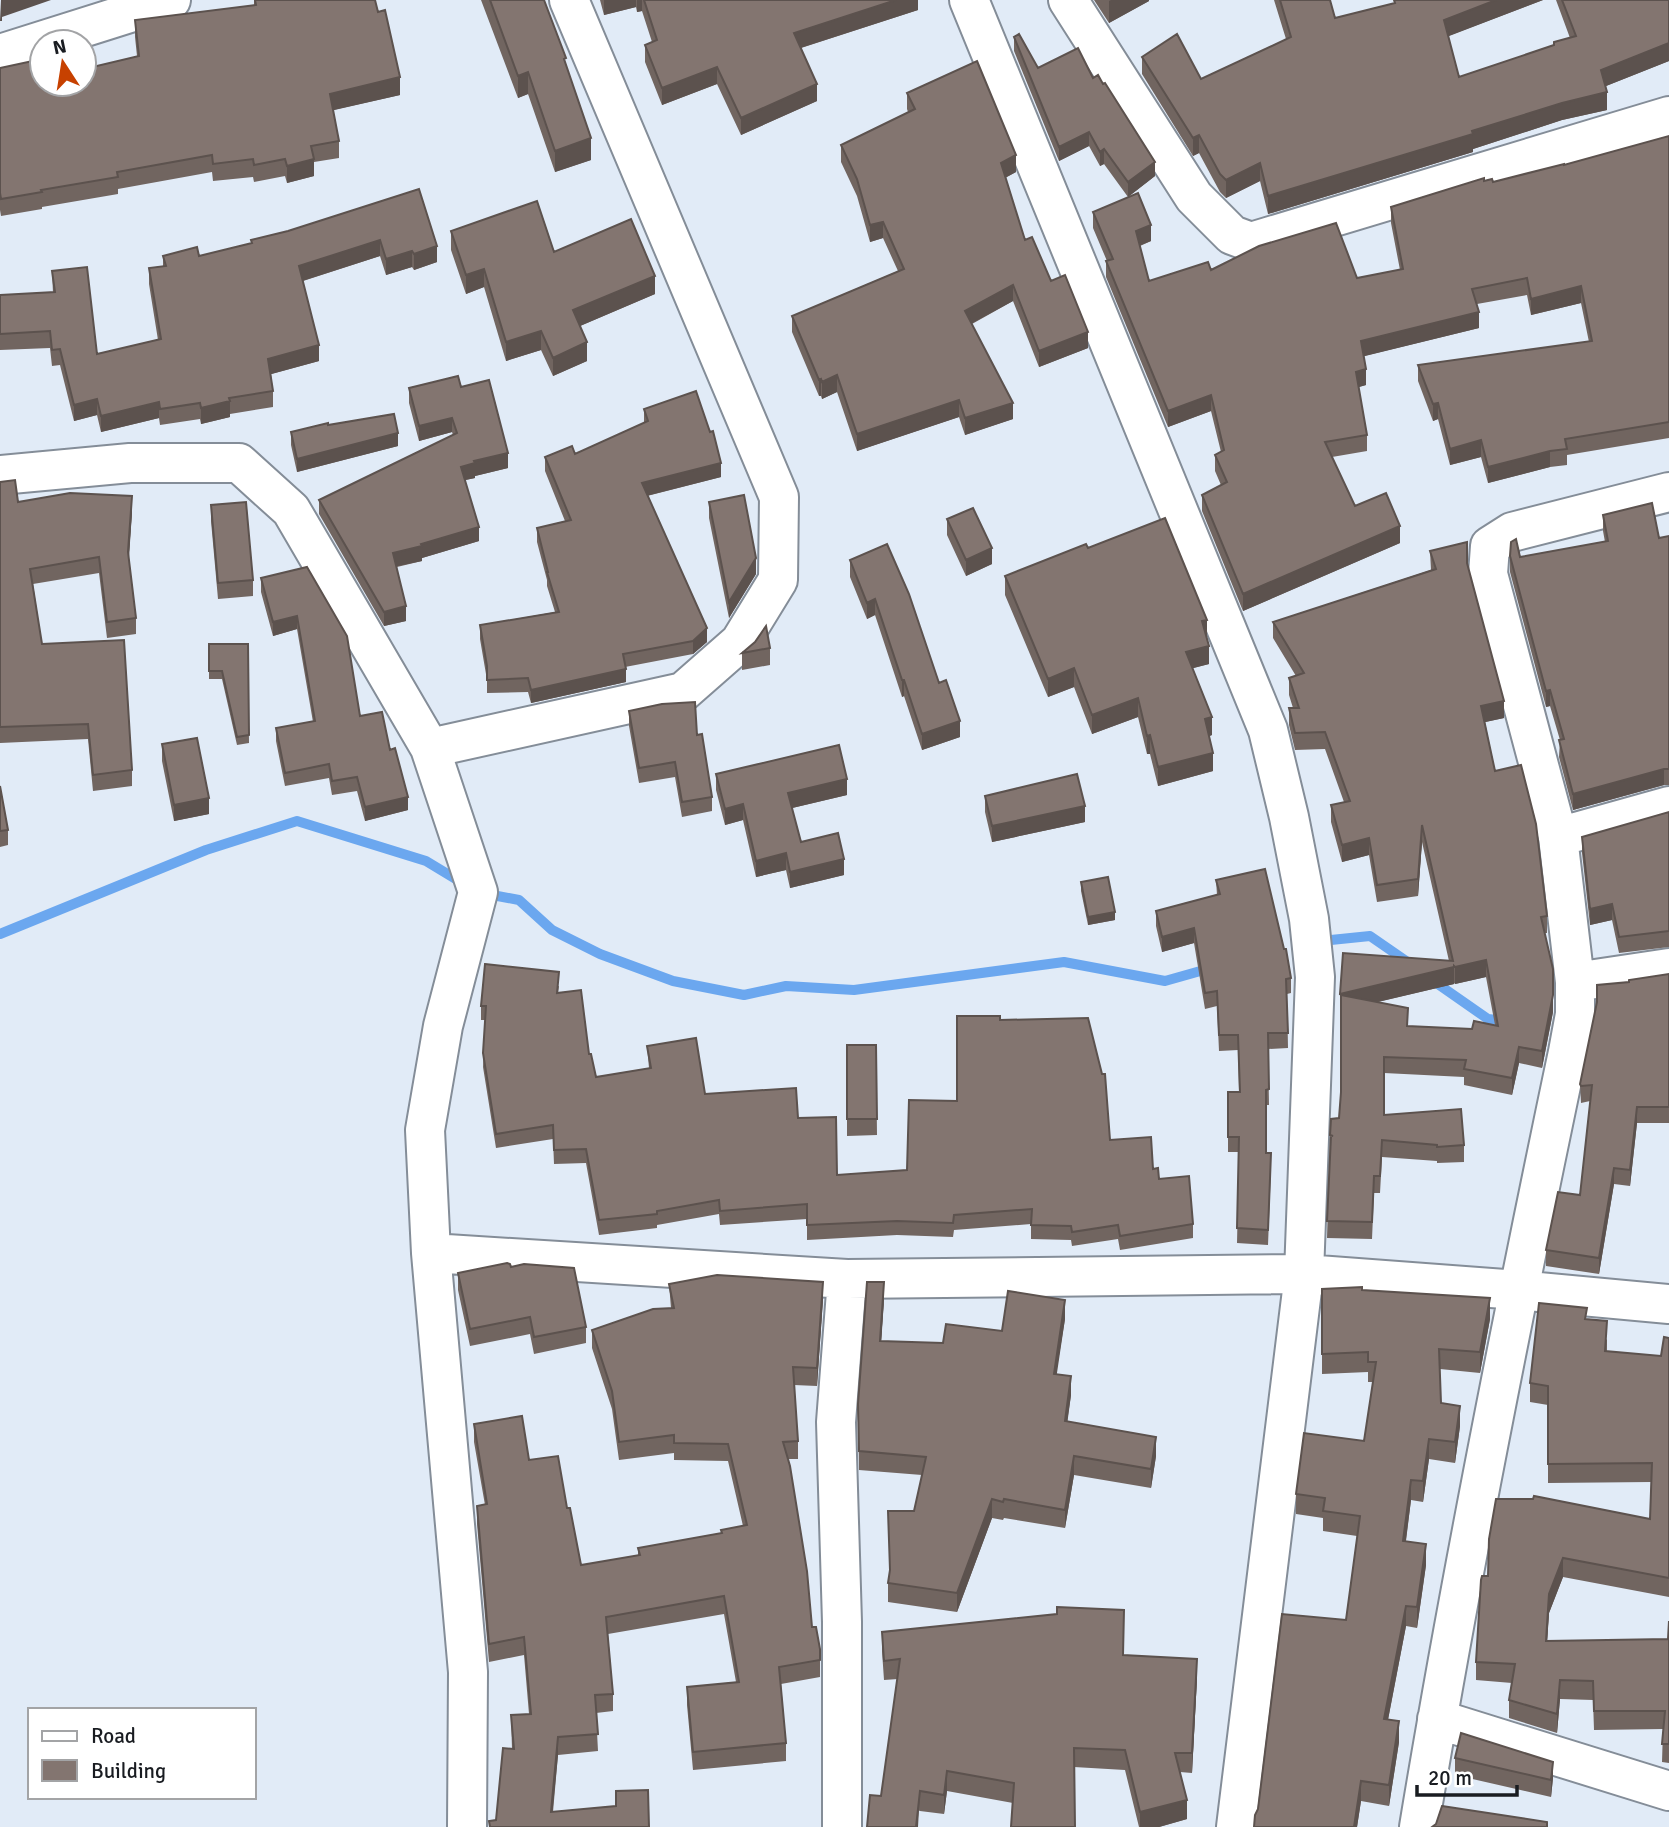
<svg xmlns="http://www.w3.org/2000/svg" width="1669" height="1827" font-family="Signika,sans-serif">
<style>
.lines{fill:none;stroke-linecap:round;stroke-linejoin:round}
.stream{stroke:#6ba7ef;stroke-width:10}
.minor-casing{stroke:#848d98;stroke-width:42}
.minor{stroke:#fff;stroke-width:38}
.wall{fill:#716560;fill-rule:evenodd}
.shaded-wall{fill:#5c524e}
.building{fill:#837570;stroke:#5c524e;stroke-width:2}
</style>
<rect width="100%" height="100%" fill="#e1ebf7"/>
<g class="lines">
<!-- stream -->
<path class="stream" d="M487,894L519,900L552,930L600,954L673,981L744,995L786,986L854,990L1064,962L1165,981L1211,968
M0,934L206,850L297,821L426,861L464,884
M1321,941L1370,936L1412,965
M1432,980L1488,1019L1506,1021"/>
<!-- minor casing -->
<g class="minor-casing">
<path id="minor" d="M969,0L1268,730L1289,817L1309,919L1315,977L1304,1274L1236,1827
M1068,0L1194,197L1232,235L1251,242L1669,116
M0,54L171,0
M0,475L130,463H239L291,510L430,748L478,892L443,1026L425,1130L431,1253L468,1672L467,1827
M430,748L683,692L740,642L778,580L779,497L569,0
M1558,837L1669,806
M1575,982L1669,968
M431,1253L847,1279L1304,1274L1518,1290L1669,1304
M1437,1719L1669,1791
M842,1827V1622L836,1422L847,1279
M1419,1827C1462,1567 1514,1309 1568,1052L1575,1014V982L1558,837L1488,574L1490,546L1512,532L1669,492"/>
</g>
<!-- minor -->
<use href="#minor" class="minor"/>
</g>
<!-- wall -->
<path class="wall" d="M254,0H375L400,95L333,110L339,141V158L314,162V176L287,183L285,176L254,182L253,177L213,181L212,172L118,189V194L42,207V209L1,216L0,210V68L42,84L137,56L135,37V20L254,6Z
M481,0H544L566,64L591,160L555,172L528,94L518,98Z
M600,0H918V10L801,48L817,101L741,135L717,84L662,105L645,62V45L652,42L642,11L637,12L636,7L604,15Z
M1094,0H1149V1L1109,23Z
M1274,0H1330L1335,18L1394,3V0H1543L1448,36L1459,77L1554,46V42L1570,38L1556,0H1669V61L1606,86L1607,110L1562,120L1473,149V152L1268,214L1260,181L1226,198L1220,192L1199,153L1193,156L1142,74V57L1201,79L1286,39Z
M1014,37L1038,68L1093,78L1155,176L1128,197L1104,164L1100,166L1089,146L1059,161L1014,51Z
M907,93L1016,172L1005,178L1025,240L1051,281L1088,348L1039,367L1013,301L972,324L1013,419L965,435L959,417L857,451L837,392L822,399L821,396H819L792,332V316L898,271L883,238L870,242L857,196L841,162V145L908,112L907,109Z
M1669,136V438L1567,455V465L1550,467L1488,483L1481,457L1450,465L1438,419L1433,421L1418,381V365L1589,342L1581,303L1531,315L1527,295L1477,304L1479,328L1364,356L1366,385L1358,387L1367,435V451L1332,457L1355,506L1400,543L1243,611L1202,511V495L1221,485L1215,471V455L1221,452L1211,411L1168,427L1106,277V261H1107L1093,228V212L1151,241L1140,246L1149,281L1211,270L1357,278L1400,270L1391,223V207L1484,181L1493,182L1564,165Z
M419,189L437,262L414,270L412,267L386,275L380,256L303,281L319,361L271,374L273,391V407L230,414V417L201,424L200,419L160,425L159,418L101,432L97,415L74,421L60,365L52,366L50,348L0,350V295L53,293L52,271L97,354L158,340L149,284V268L163,266V256H199L251,244V240L288,231Z
M451,231L554,252L655,294L580,326L587,361L553,376L541,350L506,361L484,287L466,294L451,250Z
M461,387L508,468L475,476V478L465,480L479,541L422,558V561L397,567L406,621L384,626L319,514V500L453,435L452,432L419,441L409,403V388Z
M644,409L721,477L647,496L707,642L693,654L625,667L626,682L531,703L528,692L487,693V680L480,639V625L555,612L547,586V580L537,542V528L565,521L545,471V457L575,454L644,423Z
M328,425L398,446L297,472L291,445V432Z
M0,482L18,502L132,512L129,558L136,618V634L107,638L99,573L33,584L42,644L132,770V786L93,791L88,739L0,743Z
M709,502L756,574L729,618L709,518Z
M211,505L253,580V596L218,599L211,521Z
M1603,515L1659,538L1669,536V785H1664L1573,810L1559,757L1560,740L1550,706L1546,707L1510,572V556L1520,557L1605,542L1603,531Z
M947,519L992,564L966,576L947,535Z
M1088,548L1206,638L1209,664L1193,668L1212,735L1209,736L1213,771L1158,786L1150,754H1147L1138,717L1092,734L1074,687L1048,697L1005,595V576Z
M1430,551L1467,564L1504,718L1485,722L1495,771L1547,916V933H1545L1553,1012L1542,1068L1519,1063L1512,1095L1464,1085V1077L1384,1073V1115L1464,1145V1162L1437,1163V1161L1382,1157L1380,1193H1374L1372,1239L1327,1238L1330,1135L1339,1118L1341,1092L1340,1011L1449,961L1422,842L1418,896L1377,902L1369,855L1342,862L1331,822V805L1344,802L1325,749L1295,750L1289,725V708H1293L1289,695V678L1296,676L1273,638V622L1431,570ZM1486,977L1495,1025L1472,1029L1408,1026L1377,1002L1454,984V983L1455,984Z
M850,560L939,683L960,737L922,750L904,696L902,697L875,615L867,619L850,577Z
M307,567L360,716L390,750L408,810L365,821L357,791L332,795L329,778L285,786L276,741V728L313,722L297,629L273,636L261,592V578Z
M209,644H248L249,743L237,745L222,679H209Z
M770,648V665L742,670V653Z
M629,711L697,735L712,797V811L682,817L675,777L639,783L629,726Z
M162,744L209,814L174,821L162,761Z
M716,774L847,795L792,808L801,842L844,875L790,888L786,870L756,877L743,820L725,825L716,790Z
M0,786L8,830V845L0,847Z
M985,796L1085,822L992,842L985,812Z
M1669,812V947L1619,953L1612,920L1590,925L1582,853V837Z
M1216,880L1284,949L1291,978V993L1287,994L1288,1048L1268,1049L1269,1105H1266V1153L1271,1168L1268,1245L1237,1243L1239,1152H1228V1092H1239L1238,1050L1219,1051L1217,1006L1205,1009L1194,943L1162,952L1156,926V911L1217,895Z
M1081,882L1115,920L1088,925L1081,891Z
M1669,974V1123H1637L1630,1186L1614,1184L1599,1274L1546,1266V1250L1580,1195L1590,1101L1581,1103L1580,1084L1629,982Z
M559,986L558,993L589,1054L596,1077L649,1068L647,1046L705,1094L798,1118L837,1175L907,1170L957,1101L1000,1020L1110,1140L1153,1169L1193,1224V1238L1120,1250L1118,1239L1072,1246L1071,1240L1031,1239V1224L954,1230L953,1237L897,1235L807,1240V1219L720,1225L719,1214L657,1225V1228L599,1235L586,1163L554,1164L553,1139L496,1148L483,1067L485,1020H481V1006Z
M847,1045H876L877,1135L847,1136Z
M511,1267L586,1327V1343L534,1354L530,1334L470,1346L458,1290V1273Z
M669,1284L823,1299L817,1386L794,1385L798,1441V1459H788L812,1627L820,1649V1677L781,1684L786,1743V1761L693,1770L687,1705V1687L736,1682L724,1614L608,1634L613,1694V1711L596,1713L598,1751L558,1755L553,1812L649,1827H489V1821L496,1820L512,1749L511,1715L529,1714L524,1655L489,1662L477,1524V1506L485,1505L474,1442V1424L529,1460L567,1508L581,1565L638,1556V1548L721,1533L743,1526L728,1461L674,1460V1453L619,1460L612,1409L592,1348V1330L671,1308Z
M1322,1289L1362,1290L1490,1319L1480,1373L1440,1369L1441,1403L1460,1426L1455,1463L1429,1459L1423,1502L1411,1500L1406,1541L1426,1565L1417,1628L1406,1626L1388,1720L1399,1742L1389,1806L1361,1801L1357,1827H1254L1346,1620L1357,1536L1323,1531V1518L1296,1514V1494L1364,1441L1373,1382H1368V1372L1322,1374Z
M884,1300L881,1341L943,1343L1065,1319L1056,1374L1071,1395L1067,1422L1156,1456L1151,1488L1074,1475L1065,1528L1004,1518L1003,1520L992,1518L957,1612L888,1602V1583L890,1573L888,1511H914L922,1475L859,1470L858,1404Z
M1587,1319L1607,1340V1351L1661,1356L1669,1338V1597L1563,1577L1549,1613L1547,1641L1668,1639L1669,1621V1763L1662,1762L1663,1729L1594,1730L1593,1700L1560,1699L1557,1733L1509,1718V1700L1512,1683L1476,1680V1662L1488,1576L1650,1519L1651,1482L1548,1483V1405L1530,1402V1383Z
M1124,1629L1123,1655L1197,1678L1192,1773L1180,1772L1187,1819L1159,1827H1139L1125,1770L1074,1767L1013,1803L947,1791L944,1814L920,1811L881,1796L898,1679L884,1680L882,1651V1632Z
M1455,1758L1553,1778L1551,1797L1455,1775Z"/>
<!-- shaded-wall -->
<path class="shaded-wall" d="M1,0H51L2,17V21H0Z
M604,0H636V7L604,15Z
M637,0H642V11L637,12Z
M896,0H918V10L794,50V33Z
M1111,0H1149V1L1109,23V1Z
M1496,0H1543L1444,38V20Z
M1669,43V61L1601,88V70Z
M717,67V84L662,105V88Z
M528,72V94L518,98V76Z
M400,77V95L330,111V94Z
M817,84V101L741,135V118Z
M1607,92V110L1562,120L1473,149V152L1268,214V196L1562,103Z
M1089,132V146L1059,161V147Z
M1199,135V153L1193,156V138Z
M591,138V160L555,172V151Z
M1104,149V164L1100,166V152Z
M1016,155V172L1001,180V163Z
M314,159V176L287,183V166Z
M1155,162V176L1128,197V182Z
M1260,163V181L1226,198V180Z
M883,222V238L870,242V225Z
M1151,225V241L1136,247V231Z
M380,240V256L299,282V266Z
M437,246V262L414,270V254Z
M412,251V267L386,275V259Z
M484,269V287L466,294V275Z
M655,276V294L573,329V310Z
M1013,285V301L965,327V311Z
M1581,286V303L1531,315V299Z
M1479,312V328L1361,357V341Z
M541,331V350L506,361V342Z
M1088,332V348L1039,367V351Z
M587,342V361L553,376V358Z
M319,345V361L268,375V359Z
M1366,369V385L1356,388V372Z
M837,375V392L822,399V382Z
M821,379V396H819V380Z
M1211,395V411L1168,427V411Z
M97,399V415L74,421V405Z
M959,400V417L857,451V434Z
M230,401V417L201,424V408Z
M159,402V418L101,432V416Z
M1013,403V419L965,435V418Z
M1438,403V419L1433,421V404Z
M452,418V432L419,441V426Z
M398,433V446L297,472V459Z
M1481,440V457L1450,465V449Z
M1550,451V467L1488,483V467Z
M508,453V468L475,476V478L461,481V467L474,461Z
M721,463V477L642,497V483Z
M132,496V512L128,568V552Z
M1400,526V543L1243,611V594Z
M479,527V541L422,558V561L393,567V553Z
M992,548V564L966,576V560Z
M756,558V574L729,618V602Z
M875,599V615L867,619V603Z
M406,606V621L384,626V612Z
M297,616V629L273,636V622Z
M1207,620V638L1202,621Z
M707,628V642L693,654V641Z
M1209,646V664L1186,670V652Z
M1074,668V687L1048,697V679Z
M626,669V682L531,703V690Z
M902,680H904V696L902,697Z
M1550,690V706L1546,707V691Z
M1138,698V717L1092,734V715Z
M1504,701V718L1481,723V706Z
M1212,717V735L1205,738V719Z
M960,721V737L922,750V734Z
M1150,735V754H1147V736Z
M1213,753V771L1158,786V767Z
M1664,769V785L1573,810V794Z
M847,779V795L788,809V793Z
M408,797V810L365,821V807Z
M209,798V814L174,821V805Z
M743,804V820L725,825V809Z
M1085,806V822L992,842V826Z
M1422,825V842L1418,896V879Z
M1369,838V855L1342,862V845Z
M786,853V870L756,877V861Z
M844,859V875L790,888V872Z
M1612,904V920L1590,925V909Z
M1115,912V920L1088,925V917Z
M1194,928V943L1162,952V937Z
M1486,960V977L1455,984V967Z
M1454,967V984L1340,1011V994Z
M1553,995V1012L1542,1068V1051Z
M1519,1047V1063L1512,1095V1078Z
M1637,1107V1123L1630,1186V1170Z
M1614,1168V1184L1599,1274V1258Z
M823,1282V1299L817,1386V1368Z
M884,1282V1300L880,1360V1341Z
M1490,1298V1319L1480,1373V1352Z
M1065,1300V1319L1054,1393V1374Z
M1071,1376V1395L1065,1440V1421Z
M1460,1406V1426L1455,1463V1442Z
M1156,1437V1456L1151,1488V1469Z
M1429,1439V1459L1423,1502V1481Z
M1074,1456V1475L1065,1528V1510Z
M1411,1480V1500L1403,1562V1541Z
M992,1499V1518L957,1612V1593Z
M1426,1544V1565L1417,1628V1607Z
M1563,1558V1577L1549,1613L1546,1660V1641L1549,1594Z
M1406,1606V1626L1384,1740V1719Z
M1197,1659V1678L1192,1773V1753Z
M1560,1680V1699L1557,1733V1714Z
M1399,1721V1742L1389,1806V1785Z
M558,1737V1755L551,1827V1812Z
M1553,1762V1778L1551,1797V1780Z
M947,1771V1791L944,1814V1795Z
M1361,1781V1801L1357,1827H1354Z
M920,1791L918,1827H916Z
M1187,1800V1819L1159,1827H1140V1812Z"/>
<!-- building -->
<path class="building" d="M255,0H375L378,12L385,10L400,77L330,94L339,141L311,146L314,159L287,166L285,159L254,165L253,159L213,164L212,155L117,172L118,177L41,190L42,192L1,199L0,193V68L42,59V84H84V69L139,56L135,20L256,5Z
M490,0H544L566,58L564,59L591,138L555,151L528,72L518,76Z
M644,0H896L794,33L817,84L741,118L717,67L662,88L645,45L657,40Z
M1280,0H1330L1335,18L1395,3L1394,0H1496L1444,20L1459,77L1554,45V42L1576,36L1562,0H1669V43L1601,70L1607,92L1562,103L1472,131L1473,134L1268,196L1260,163L1226,180L1220,174L1199,135L1193,138L1142,57L1177,34L1201,79L1291,37Z
M1019,34L1038,68L1078,48L1093,78L1098,75L1103,84L1105,83L1155,162L1128,182L1104,149L1100,152L1089,132L1059,147L1014,37Z
M977,61L1016,155L1001,163L1025,240L1032,237L1051,281L1065,275L1088,332L1039,351L1013,285L965,311L1013,403L965,418L959,400L857,434L837,375L822,382L821,379L819,380L792,316L904,269L883,222L870,225L857,179L841,145L915,109L907,93Z
M1669,136V422L1565,439L1567,449L1550,451L1488,467L1481,440L1450,449L1438,403L1433,404L1418,365L1592,341L1581,286L1531,299L1527,278L1472,289L1479,312L1361,341L1366,369L1356,372L1367,435L1325,442L1355,506L1386,493L1400,526L1243,594L1202,495L1227,482L1215,455L1224,450L1211,395L1168,411L1106,261L1113,259L1093,212L1138,193L1151,225L1136,231L1149,281L1208,262L1211,270L1259,246L1336,223L1357,278L1403,269L1391,207L1484,178V181L1492,179L1493,182L1564,164V165Z
M419,189L437,246L414,254L412,251L386,259L380,240L299,266L319,345L268,359L273,391L229,398L230,401L201,408L200,403L160,409L159,402L101,416L97,399L74,405L60,349L52,350L50,331L0,334V295L55,292L52,271L87,267L97,354L161,339L149,268L166,266L163,256L197,247L199,256L252,243L251,240L288,231Z
M537,201L554,252L631,219L655,276L573,310L587,342L553,358L541,331L506,342L484,269L466,275L451,231Z
M458,376L461,387L489,380L508,453L474,461L475,463L461,467L479,527L421,544L422,546L393,553L406,606L384,612L319,500L457,433L452,418L419,426L409,388Z
M696,391L710,432L713,431L721,463L642,483L707,628L693,641L623,654L626,669L531,690L528,678L487,680V666L480,625L559,612L547,572H548L537,528L571,520L545,457L572,446L575,454L648,421L644,409Z
M394,414L398,433L297,459L291,432L328,423V425Z
M15,480L18,502L70,493L132,496L128,552L136,618L107,622L99,557L30,569L42,644L124,640L132,770L93,775L88,724L0,727V482Z
M744,495L756,558L729,602L709,502Z
M246,502L253,580L218,583L211,505Z
M1652,503L1659,538L1669,536V769H1664L1573,794L1559,740L1564,739L1550,690L1546,691L1510,556L1511,542L1516,539L1520,557L1608,541L1603,515Z
M973,508L992,548L966,560L947,519Z
M1165,518L1207,620L1202,621L1209,646L1186,652L1212,717L1205,719L1213,753L1158,767L1150,735L1147,736L1138,698L1092,715L1074,668L1048,679L1005,576L1086,544L1088,548Z
M1467,542V563L1504,701L1481,706L1495,771L1521,765L1536,824L1547,916L1541,917L1553,969V995L1542,1051L1519,1047L1512,1078L1464,1069L1466,1060L1384,1057V1115L1461,1109L1464,1145L1437,1147V1145L1382,1140L1380,1176H1374L1372,1222L1327,1221L1331,1136H1333L1330,1135L1331,1119L1339,1118L1341,1092V995L1408,1008L1407,1026L1472,1029L1474,1021L1498,1026L1486,960L1455,967L1454,966V967L1340,994L1343,953L1453,961L1422,825L1418,879L1377,885L1369,838L1342,845L1331,805L1350,801L1325,732L1295,733L1289,708H1299L1289,678L1304,673L1273,622L1436,569L1430,551Z
M887,544L909,594L939,683L946,680L960,721L922,734L904,680H902L875,599L867,603L850,560Z
M307,567L347,636L360,716L382,712L390,750L395,748L408,797L365,807L357,777L332,781L329,764L285,773L276,728L315,721L297,616L273,622L261,578Z
M766,626L770,648L742,653L755,642Z
M209,644H248L249,735L237,737L222,671H209Z
M695,702L697,735L702,734L712,797L682,802L675,762L639,768L629,711L662,704Z
M197,738L209,798L174,805L162,744Z
M839,745L847,779L788,793L801,842L838,833L844,859L790,872L786,853L756,861L743,804L725,809L716,774Z
M1077,774L1085,806L992,826L985,796Z
M0,786L8,830L0,831Z
M1669,812V931L1619,937L1612,904L1590,909L1582,837Z
M1265,869L1284,949H1286L1291,978L1286,979L1288,1033H1268L1269,1089L1266,1090V1153H1271L1268,1230L1237,1228L1239,1137H1228V1092H1240L1238,1035H1219L1217,991L1205,993L1194,928L1162,937L1156,911L1220,894L1216,880Z
M1108,877L1115,912L1088,917L1081,882Z
M485,964L559,972L557,993L581,990L589,1054H591L596,1077L651,1068L647,1046L696,1038L705,1094L796,1088L798,1118L836,1117L837,1175L907,1170L909,1100L957,1101V1016H1000V1020L1088,1018L1102,1074H1105L1110,1140L1151,1137L1153,1169L1158,1168L1159,1179L1189,1176L1193,1224L1120,1236L1118,1225L1072,1232L1071,1226L1031,1225L1032,1209L954,1215L953,1223L897,1221L807,1225V1204L720,1211L719,1200L657,1211V1214L599,1220L586,1149L554,1150L553,1125L496,1134L483,1053L486,1006H481Z
M1669,974V1107H1637L1630,1170L1614,1168L1599,1258L1546,1250L1558,1192L1580,1195L1592,1085L1581,1086L1580,1084L1597,1002V985L1629,982V980Z
M847,1045H876L877,1119H847Z
M507,1263L510,1264L511,1267L524,1264L574,1268L586,1327L534,1337L530,1317L470,1329L458,1273Z
M717,1275L823,1282L817,1368L793,1367L798,1441L783,1442L790,1466L807,1571L812,1627H816L820,1649V1660L779,1667L786,1743L693,1752L687,1687L739,1682L724,1596L606,1617L613,1694L595,1695L598,1734L558,1737L551,1812L616,1806V1791L648,1790L649,1827H490L489,1821L496,1820L503,1748L514,1749L511,1715L531,1714L524,1637L489,1644L477,1506L487,1504L474,1424L522,1416L529,1460L558,1456L567,1508H570L581,1565L640,1555L638,1548L722,1533L721,1530L747,1525L728,1444L674,1443V1435L619,1442L612,1391L592,1330L653,1309L674,1308L669,1284Z
M867,1282H884L880,1341L943,1343L946,1324L1002,1331L1008,1291L1065,1300L1054,1374L1071,1376L1065,1421L1156,1437L1151,1469L1074,1456L1065,1510L1004,1499L1003,1502L992,1499L957,1593L888,1583L890,1570L888,1511H914L926,1457L859,1451L858,1404Z
M1362,1287V1290L1490,1298L1480,1352L1439,1349L1441,1403L1460,1406L1455,1442L1429,1439L1423,1481L1411,1480L1403,1541L1426,1544L1417,1607L1406,1606L1384,1719L1399,1721L1389,1785L1361,1781L1354,1827H1254L1255,1815L1258,1809L1282,1614L1346,1620L1360,1516L1323,1511L1325,1498L1296,1494L1304,1433L1364,1441L1376,1362H1368V1352L1322,1354V1289Z
M1539,1303L1587,1308L1585,1319L1607,1321L1605,1351L1661,1356L1664,1337L1669,1338V1578L1563,1558L1549,1594L1546,1641L1668,1639L1669,1621V1744H1662L1665,1711H1594L1593,1681L1560,1680L1557,1714L1509,1700L1515,1664L1476,1662L1481,1580L1482,1576H1488L1489,1539L1496,1499H1533L1534,1496L1650,1519L1652,1463L1548,1464V1386L1530,1383Z
M1057,1607L1124,1610L1123,1655L1197,1659L1192,1753H1175L1187,1800L1140,1812L1125,1750L1074,1748L1075,1827H1011L1014,1783L947,1771L944,1795L920,1791L916,1827H867L870,1795L881,1796L900,1659L884,1661L882,1632L1057,1614Z
M1461,1733L1553,1762L1551,1780L1455,1758Z
M1442,1806L1547,1822V1827H1432L1436,1824Z"/>
<!-- legend -->
<rect x="28" y="1708" width="228" height="91" fill="#ffffff" stroke="#a3a4a6" stroke-width="2"/>
<rect x="42" y="1731" width="35" height="10" fill="#ffffff" stroke="#a3a4a6" stroke-width="2"/>
<text x="91" y="1743" font-size="21" fill="#191c21">Road</text>
<rect x="42" y="1760" width="35" height="21" fill="#837570" stroke="#a3a4a6" stroke-width="2"/>
<text x="91" y="1778" font-size="21" fill="#191c21">Building</text>
<!-- north arrow -->
<g transform="translate(63 63) rotate(348)"><circle r="33" fill="#ffffff" stroke="#a3a4a6" stroke-width="2"/>
<path d="M0-5L12 26L0 18L-12 26Z" fill="#c74100"/>
<text y="-10" font-size="19" font-weight="bold" text-anchor="middle" fill="#191c21">N</text>
</g>
<!-- scale -->
<path d="M1417 1785v10h100v-10" fill="none" stroke="#191c21" stroke-width="3.5"/>
<text x="1428" y="1785" font-size="21" fill="#191c21" stroke="#ffffff" stroke-width="5" paint-order="stroke">20 m</text>
</svg>
